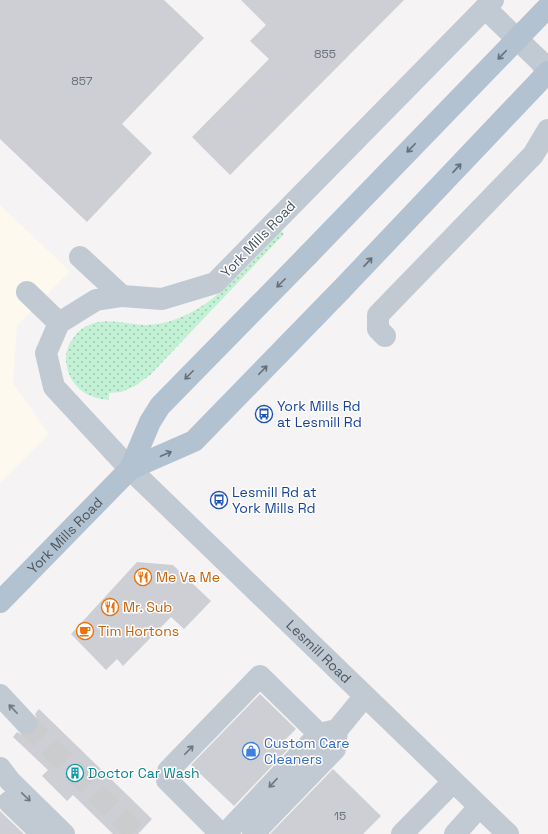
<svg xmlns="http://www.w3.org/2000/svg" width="548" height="834" font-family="'Space Grotesk',sans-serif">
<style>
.commercial{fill:#fdf9ef}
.grass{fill:url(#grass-dots)}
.building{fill:#cdcfd5}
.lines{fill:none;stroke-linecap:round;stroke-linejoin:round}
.minor-tunnel{stroke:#caccce;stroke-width:22;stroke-dasharray:22 11;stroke-linecap:butt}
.minor{stroke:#c1cad2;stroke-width:22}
.major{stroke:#b3c2d1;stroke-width:22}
.major-bridge{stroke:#b3c2d1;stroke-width:22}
.oneway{stroke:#64717d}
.oneway2{stroke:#6e7983}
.labels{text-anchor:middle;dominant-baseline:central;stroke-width:3;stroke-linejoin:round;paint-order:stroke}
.number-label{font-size:12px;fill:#6b747e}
.street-label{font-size:14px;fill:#4a5661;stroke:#fff}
.transit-label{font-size:14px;fill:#164399;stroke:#fff;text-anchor:start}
.food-label{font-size:14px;fill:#c56008;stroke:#fff;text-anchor:start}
.shop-label{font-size:14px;fill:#366cbe;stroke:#fff;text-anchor:start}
.culture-label{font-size:14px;fill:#0d838f;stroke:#fff;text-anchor:start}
</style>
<defs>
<pattern id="grass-dots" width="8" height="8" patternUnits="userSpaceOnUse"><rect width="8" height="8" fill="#c3f1d5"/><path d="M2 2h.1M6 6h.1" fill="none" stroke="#a0c6b0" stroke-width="1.8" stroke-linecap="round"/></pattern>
</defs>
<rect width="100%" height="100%" fill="#f5f3f3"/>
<!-- commercial -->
<path class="commercial" d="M0,205L70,271L17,326L13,383L49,434L0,483Z"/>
<!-- grass -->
<path class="grass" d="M281,231L284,234L150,375L135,386L121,392L109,393V400C104,399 98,399 94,397C72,391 59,363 70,343C74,337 79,329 87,326C105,316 127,325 147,325C204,323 244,268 281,231Z"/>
<!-- building -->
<path class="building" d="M0,0H164L204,38L122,124L152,153L87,222L0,139Z
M241,0H404L230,175L192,137L269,59L250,41L266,25Z
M137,562L173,565L211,601L184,629L171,617L123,666L117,659L106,670L71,634Z
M260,694L296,729L282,743L288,749L234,806L191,765Z
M39,709L152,819L138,834H113L73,795L67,801L42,776L48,770L13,737L17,732L23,735H28L35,732L38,727V721L35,714Z
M333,769L381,816L363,834H270Z
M0,811L24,834H0Z"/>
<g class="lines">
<!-- minor-tunnel -->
<path class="minor-tunnel" d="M26,723L137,834"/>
<!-- minor -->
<g class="minor">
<path id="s1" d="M493,0L215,283L162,299L122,296L96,300L59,323L46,353L54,387L130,469L508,834"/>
<path d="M485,8L541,62L548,74"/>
<path d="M80,257L122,296"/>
<path d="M27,292L59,323"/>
<path d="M385,336L378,329V315L533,155L548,130"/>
<path d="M0,695L26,723"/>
<path d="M0,768L10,781L64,834"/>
<path d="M9,802L42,834"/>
<path d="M221,834L167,780L168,771L260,676L319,734L337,730"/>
<path d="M225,834L319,734"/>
<path d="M253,834L335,749L337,730L364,697"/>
<path d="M402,834L453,782"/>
<path d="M455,834L479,807"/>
</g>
<!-- major -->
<g class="major">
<path d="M130,469L194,441L341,290"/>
<path id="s2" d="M0,602L130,469L150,422L160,406L308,255"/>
</g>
<!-- major-bridge -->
<path class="major-bridge" d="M308,255L548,7
M341,290L548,72"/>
</g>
<!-- one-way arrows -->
<defs><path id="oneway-shaft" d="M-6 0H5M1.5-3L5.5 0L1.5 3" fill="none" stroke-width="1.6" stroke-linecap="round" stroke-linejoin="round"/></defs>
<g class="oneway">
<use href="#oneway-shaft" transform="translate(502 55) rotate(134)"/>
<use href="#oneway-shaft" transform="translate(411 148) rotate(134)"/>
<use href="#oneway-shaft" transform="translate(457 168) rotate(-47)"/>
<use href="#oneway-shaft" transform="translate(368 262) rotate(-47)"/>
<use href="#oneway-shaft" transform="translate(281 283) rotate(135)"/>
<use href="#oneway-shaft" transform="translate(263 370) rotate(-46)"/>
<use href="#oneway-shaft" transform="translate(189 375) rotate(135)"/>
<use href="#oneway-shaft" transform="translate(166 454) rotate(-23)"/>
</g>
<g class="oneway2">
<use href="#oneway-shaft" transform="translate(13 709) rotate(-134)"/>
<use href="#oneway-shaft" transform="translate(189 750) rotate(-46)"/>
<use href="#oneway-shaft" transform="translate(273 783) rotate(133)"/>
<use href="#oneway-shaft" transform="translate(26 797) rotate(44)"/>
</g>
<!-- icons -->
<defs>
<g id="bus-ring" transform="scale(0.9)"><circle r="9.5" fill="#fff" stroke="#1a4fb4" stroke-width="1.5"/><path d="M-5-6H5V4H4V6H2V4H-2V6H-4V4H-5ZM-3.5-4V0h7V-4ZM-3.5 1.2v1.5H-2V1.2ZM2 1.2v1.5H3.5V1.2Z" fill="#1a4fb4"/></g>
<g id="restaurant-ring" transform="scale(0.9)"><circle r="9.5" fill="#fff" stroke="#e8710a" stroke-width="1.5"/><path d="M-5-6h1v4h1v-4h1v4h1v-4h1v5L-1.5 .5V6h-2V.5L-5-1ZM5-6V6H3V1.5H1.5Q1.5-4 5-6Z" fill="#e8710a"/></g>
<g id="cafe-ring" transform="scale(0.9)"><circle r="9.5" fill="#fff" stroke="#e8710a" stroke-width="1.5"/><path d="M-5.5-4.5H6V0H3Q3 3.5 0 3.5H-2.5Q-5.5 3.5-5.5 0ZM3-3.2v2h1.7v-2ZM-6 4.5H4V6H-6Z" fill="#e8710a"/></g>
<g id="shop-ring" transform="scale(0.9)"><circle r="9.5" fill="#fff" stroke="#3f7fe0" stroke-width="1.5"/><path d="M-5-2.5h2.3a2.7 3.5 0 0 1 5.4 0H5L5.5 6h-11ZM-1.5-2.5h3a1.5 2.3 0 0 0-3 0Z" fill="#3f7fe0"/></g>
<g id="building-ring" transform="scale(0.9)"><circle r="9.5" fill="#fff" stroke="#0f9aa8" stroke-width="1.5"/><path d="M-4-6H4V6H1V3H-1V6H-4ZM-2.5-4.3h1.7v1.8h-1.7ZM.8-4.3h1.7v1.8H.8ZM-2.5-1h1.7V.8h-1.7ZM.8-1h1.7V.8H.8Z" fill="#0f9aa8"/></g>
</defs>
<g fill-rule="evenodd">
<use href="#bus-ring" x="264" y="414"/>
<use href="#bus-ring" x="219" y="500"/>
<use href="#restaurant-ring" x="143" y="577"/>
<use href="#restaurant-ring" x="110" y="607"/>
<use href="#cafe-ring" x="85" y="631"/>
<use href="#shop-ring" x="251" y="751"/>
<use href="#building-ring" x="75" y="773"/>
</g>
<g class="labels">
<!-- number labels -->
<g class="number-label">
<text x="325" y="54">855</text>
<text x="82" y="81">857</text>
<text x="340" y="816">15</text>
</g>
<!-- street labels -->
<g class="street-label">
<text transform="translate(258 239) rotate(-46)">York Mills Road</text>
<text stroke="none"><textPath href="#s2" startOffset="93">York Mills Road</textPath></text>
<text stroke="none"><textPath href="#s1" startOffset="1004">Lesmill Road</textPath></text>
</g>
<!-- transit labels -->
<g class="transit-label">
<text x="277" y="406">York Mills Rd<tspan x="277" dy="16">at Lesmill Rd</tspan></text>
<text x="232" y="492">Lesmill Rd at<tspan x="232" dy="16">York Mills Rd</tspan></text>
</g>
<!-- food labels -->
<g class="food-label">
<text x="156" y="577">Me Va Me</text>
<text x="123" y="607">Mr. Sub</text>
<text x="98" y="631">Tim Hortons</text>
</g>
<!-- shop labels -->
<g class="shop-label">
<text x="264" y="743">Custom Care<tspan x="264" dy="16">Cleaners</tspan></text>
</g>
<!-- culture labels -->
<g class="culture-label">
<text x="88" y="773">Doctor Car Wash</text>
</g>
</g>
</svg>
